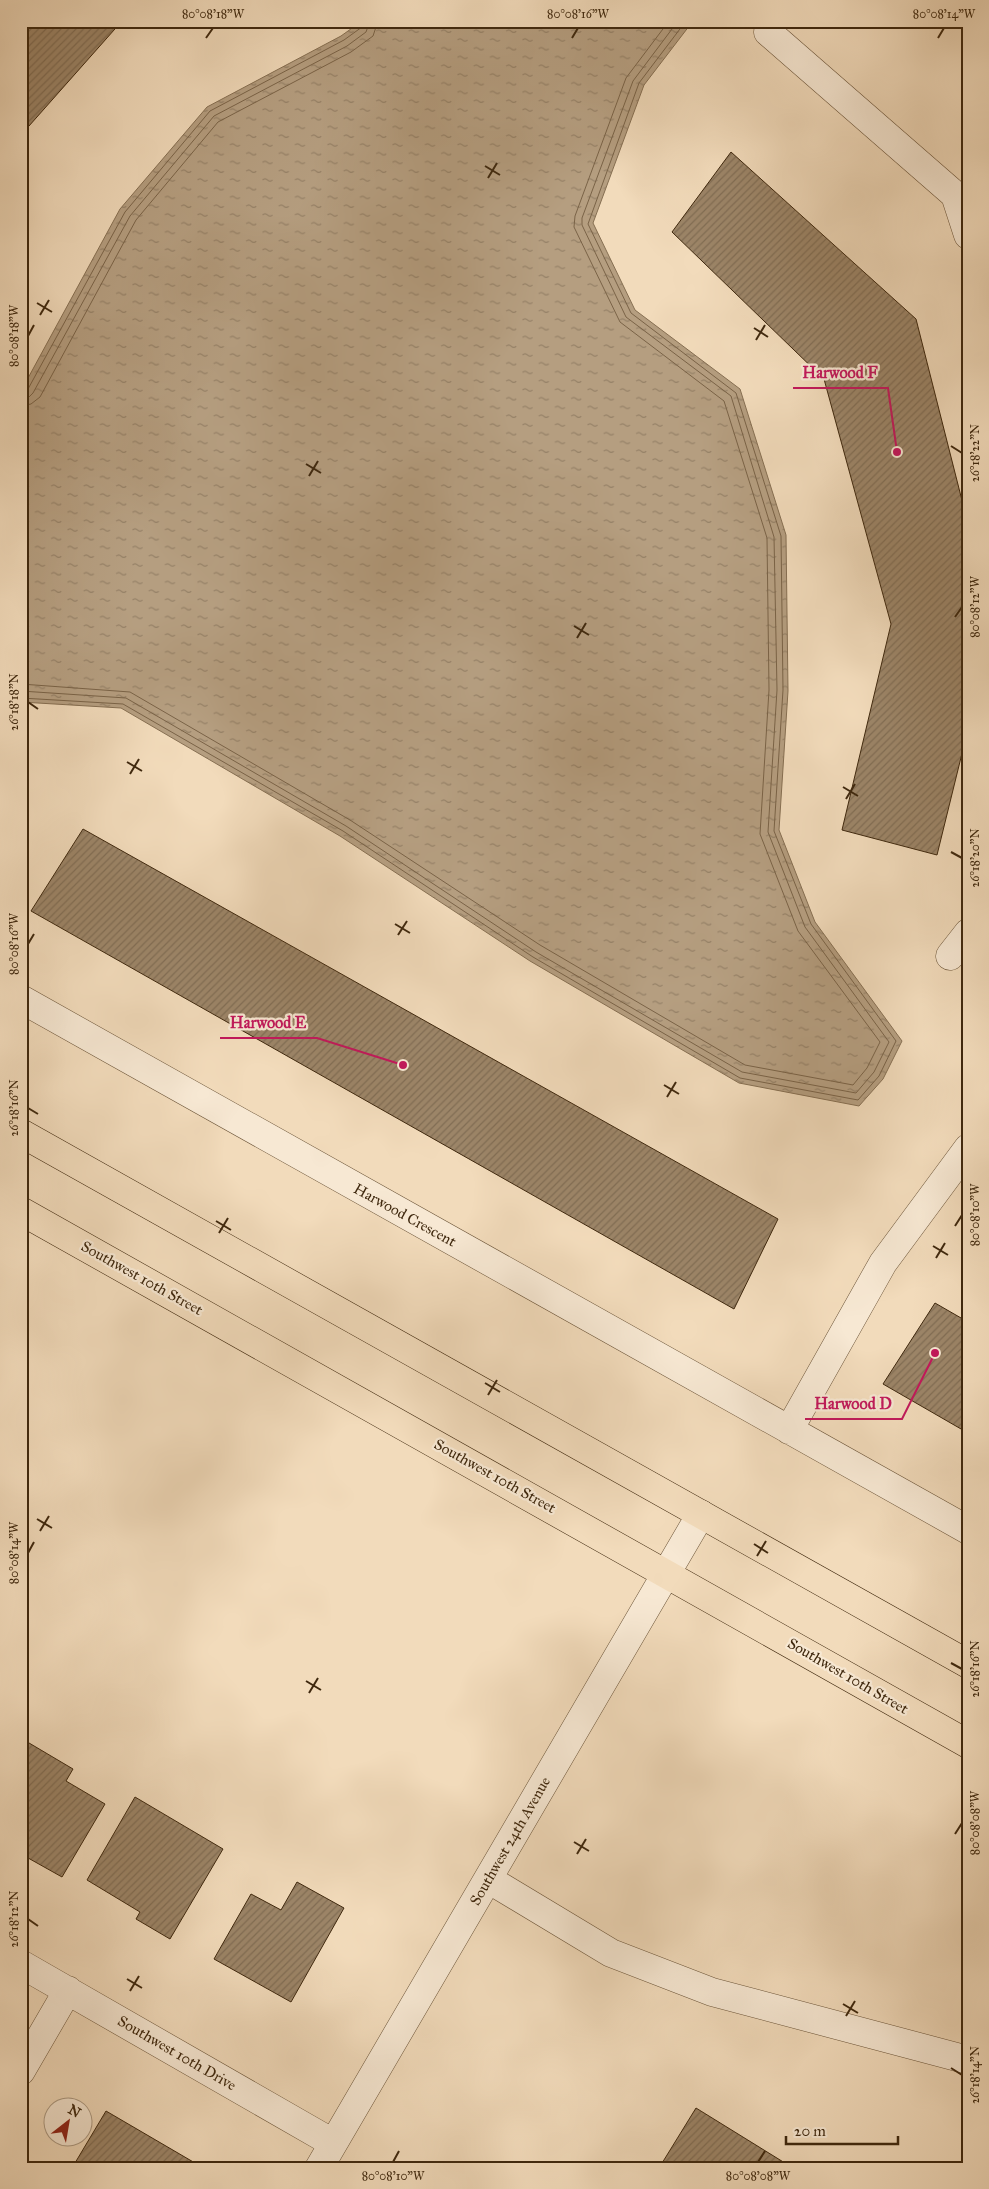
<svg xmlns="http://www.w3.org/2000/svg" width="989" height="2189" font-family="'IM FELL Great Primer',serif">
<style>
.water{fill:url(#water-ripples);stroke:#866f52}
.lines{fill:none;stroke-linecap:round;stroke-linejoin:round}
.shore{stroke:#7a6347;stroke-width:1}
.building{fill:url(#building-hatch);stroke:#3f280e}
.minor-casing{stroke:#6c5539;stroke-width:29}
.major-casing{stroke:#3f280e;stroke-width:29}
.minor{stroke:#f7e8d3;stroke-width:28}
.major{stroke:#f2dbbb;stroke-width:28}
.ticks{fill:none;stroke:#3f280e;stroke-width:2}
.labels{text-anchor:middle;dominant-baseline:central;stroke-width:4.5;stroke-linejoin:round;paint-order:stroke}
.street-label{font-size:15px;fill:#3f280e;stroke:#f7e8d3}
.leader{fill:none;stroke:#c2185b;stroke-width:2}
.callout-dot{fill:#c2185b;stroke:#f7e8d3;stroke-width:2}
.callout-label{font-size:16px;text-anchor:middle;font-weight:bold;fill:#c2185b;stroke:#f7e8d3;stroke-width:4.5;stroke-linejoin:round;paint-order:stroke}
.neatline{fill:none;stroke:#3f280e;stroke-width:2}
.ticks-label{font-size:12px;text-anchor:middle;fill:#3f280e}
</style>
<defs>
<pattern id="water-ripples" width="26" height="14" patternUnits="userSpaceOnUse" patternTransform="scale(1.25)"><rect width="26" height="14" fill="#b59e80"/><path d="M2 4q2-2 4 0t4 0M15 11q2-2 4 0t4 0" fill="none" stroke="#958167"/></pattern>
<pattern id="building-hatch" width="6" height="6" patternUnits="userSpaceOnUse" patternTransform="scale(1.25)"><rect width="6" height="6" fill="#9c8568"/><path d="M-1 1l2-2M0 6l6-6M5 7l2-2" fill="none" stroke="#816d54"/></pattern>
</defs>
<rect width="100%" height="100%" fill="#f2dbbb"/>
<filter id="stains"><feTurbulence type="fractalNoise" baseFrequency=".004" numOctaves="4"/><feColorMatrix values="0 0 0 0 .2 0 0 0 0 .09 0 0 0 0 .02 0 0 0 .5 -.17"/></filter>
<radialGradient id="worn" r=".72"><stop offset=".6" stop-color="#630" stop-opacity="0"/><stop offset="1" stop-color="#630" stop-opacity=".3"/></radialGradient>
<!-- water -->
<path class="water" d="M362,21H693L644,85L593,223L635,310L740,389L786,535L788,691L779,830L815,922L902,1041L883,1079L859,1106L739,1083L530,961L340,836L121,708L21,702V391L120,209L207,107L341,36Z"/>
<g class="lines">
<!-- shore -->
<path class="shore" d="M21,392L28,389L125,212L210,111L344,40L362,27L364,21
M21,399L28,398L33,393L130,216L214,116L347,46L366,32L370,21
M21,406L31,404L40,397L136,220L218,122L351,52L373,36L378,21
M21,684L130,692L350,820L540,945L745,1065L853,1085L867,1068L880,1042L798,931L760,834L769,690L767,538L724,401L620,322L574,227L575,216L626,78L669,21
M21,691L126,698L346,826L536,952L742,1072L856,1093L874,1072L889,1042L805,927L768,832L777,690L774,537L731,396L626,317L582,225V218L633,81L678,21
M21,698L123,704L343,831L533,957L740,1078L858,1100L879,1076L896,1041L811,924L774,831L783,690L781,536L736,393L631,313L588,224L639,83L686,21"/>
</g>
<!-- building -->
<path class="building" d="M21,21H122L21,135Z
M731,152L916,319L968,524V729L937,855L842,830L891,624L824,379L672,232Z
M83,829L778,1219L734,1309L31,911Z
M935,1303L968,1322V1433L883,1384Z
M24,1740L73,1769L66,1781L105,1804L62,1877L21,1854V1744Z
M135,1797L223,1849L170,1939L136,1919L140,1912L87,1880Z
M297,1882L344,1908L291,2002L214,1959L251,1894L281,1910Z
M696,2108L793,2168H659Z
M106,2111L195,2163L192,2168H72Z"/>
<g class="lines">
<!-- minor casing -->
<g class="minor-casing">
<path id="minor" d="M768,32L955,195L968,235
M950,956L968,933
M21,999L968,1530
M789,1430L883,1263L968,1148
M488,1879L611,1953L712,1992L968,2060
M21,1964L333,2143
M21,2071L68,1990
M319,2168L701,1514"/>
</g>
<!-- major casing -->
<g class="major-casing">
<path id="major" d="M21,1133L968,1664
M21,1211L968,1744"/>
</g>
<!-- minor -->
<use href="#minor" class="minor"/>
<!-- major -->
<use href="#major" class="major"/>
</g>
<!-- ticks -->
<path class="ticks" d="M206,38L213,28M572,38L578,28M938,38L944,28M485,166L500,175M488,178L497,163M37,303L52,312M40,315L49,300M754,328L768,337M28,336L34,325M756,340L765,325M951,446L962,453M306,464L321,473M309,476L318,461M955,617L962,607M574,626L589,635M577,638L586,623M28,702L38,709M127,762L142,771M130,774L139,759M843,787L858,796M846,799L855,784M951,852L962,858M395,924L410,933M398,935L407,921M28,944L34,934M664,1085L679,1094M667,1097L676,1082M28,1108L38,1114M216,1221L231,1230M955,1226L962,1215M219,1233L228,1218M933,1246L948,1255M936,1258L945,1243M485,1383L500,1392M488,1395L497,1380M37,1519L52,1528M40,1531L49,1516M754,1544L768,1553M28,1553L34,1542M757,1556L766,1541M951,1663L962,1669M306,1681L321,1690M309,1693L318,1678M955,1834L962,1823M574,1842L589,1851M577,1854L586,1839M28,1919L38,1926M127,1979L142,1988M130,1991L139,1976M843,2004L858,2013M846,2016L855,2001M951,2068L962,2075M393,2162L399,2151M758,2162L765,2151"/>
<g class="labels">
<!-- street labels -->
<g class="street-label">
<text transform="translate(405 1215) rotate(29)">Harwood Crescent</text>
<text transform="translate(142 1278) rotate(29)">Southwest 10th Street</text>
<text transform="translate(495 1476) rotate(29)">Southwest 10th Street</text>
<text transform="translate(848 1676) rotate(30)">Southwest 10th Street</text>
<text transform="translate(510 1841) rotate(-60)">Southwest 24th Avenue</text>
<text transform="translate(177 2053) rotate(30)">Southwest 10th Drive</text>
</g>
</g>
<!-- callouts -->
<path class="leader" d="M897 452L888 388H793M403 1065L317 1038H220M935 1353L902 1419H805"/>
<g class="callout-dot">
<circle cx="897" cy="452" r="5"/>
<circle cx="403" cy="1065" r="5"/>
<circle cx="935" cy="1353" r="5"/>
</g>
<g class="callout-label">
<text x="840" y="378">Harwood F</text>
<text x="268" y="1028">Harwood E</text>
<text x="853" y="1409">Harwood D</text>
</g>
<!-- margin -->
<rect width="989" height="2189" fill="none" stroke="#f2dbbb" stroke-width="55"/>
<!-- north arrow -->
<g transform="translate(68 2122) rotate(31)"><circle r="24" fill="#f7e8d3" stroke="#ad9b84"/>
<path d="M0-4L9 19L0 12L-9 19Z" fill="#8f2418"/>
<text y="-8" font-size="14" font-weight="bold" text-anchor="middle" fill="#3f280e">N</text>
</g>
<!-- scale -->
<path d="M786 2136v8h112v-8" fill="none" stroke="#3f280e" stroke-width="2.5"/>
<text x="794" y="2136" font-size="15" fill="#3f280e" stroke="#f7e8d3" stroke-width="4" paint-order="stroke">20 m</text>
<rect x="28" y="28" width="934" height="2134" class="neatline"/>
<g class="ticks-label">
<text x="213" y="18">80°08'18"W</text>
<text x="578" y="18">80°08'16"W</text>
<text x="944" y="18">80°08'14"W</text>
<text transform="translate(14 336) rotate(-90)" y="4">80°08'18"W</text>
<text transform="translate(975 453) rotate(-90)" y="4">26°18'22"N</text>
<text transform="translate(975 607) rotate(-90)" y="4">80°08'12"W</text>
<text transform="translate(14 702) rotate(-90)" y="4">26°18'18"N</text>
<text transform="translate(975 858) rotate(-90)" y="4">26°18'20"N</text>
<text transform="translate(14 944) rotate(-90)" y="4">80°08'16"W</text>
<text transform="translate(14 1108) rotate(-90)" y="4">26°18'16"N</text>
<text transform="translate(975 1215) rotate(-90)" y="4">80°08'10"W</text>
<text transform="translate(14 1553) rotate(-90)" y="4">80°08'14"W</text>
<text transform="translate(975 1669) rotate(-90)" y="4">26°18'16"N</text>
<text transform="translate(975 1823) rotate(-90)" y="4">80°08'08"W</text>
<text transform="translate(14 1919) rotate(-90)" y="4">26°18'12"N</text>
<text transform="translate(975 2075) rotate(-90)" y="4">26°18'14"N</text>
<text x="393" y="2180">80°08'10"W</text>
<text x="758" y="2180">80°08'08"W</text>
</g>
<rect width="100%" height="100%" filter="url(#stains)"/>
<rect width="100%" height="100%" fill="url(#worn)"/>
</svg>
